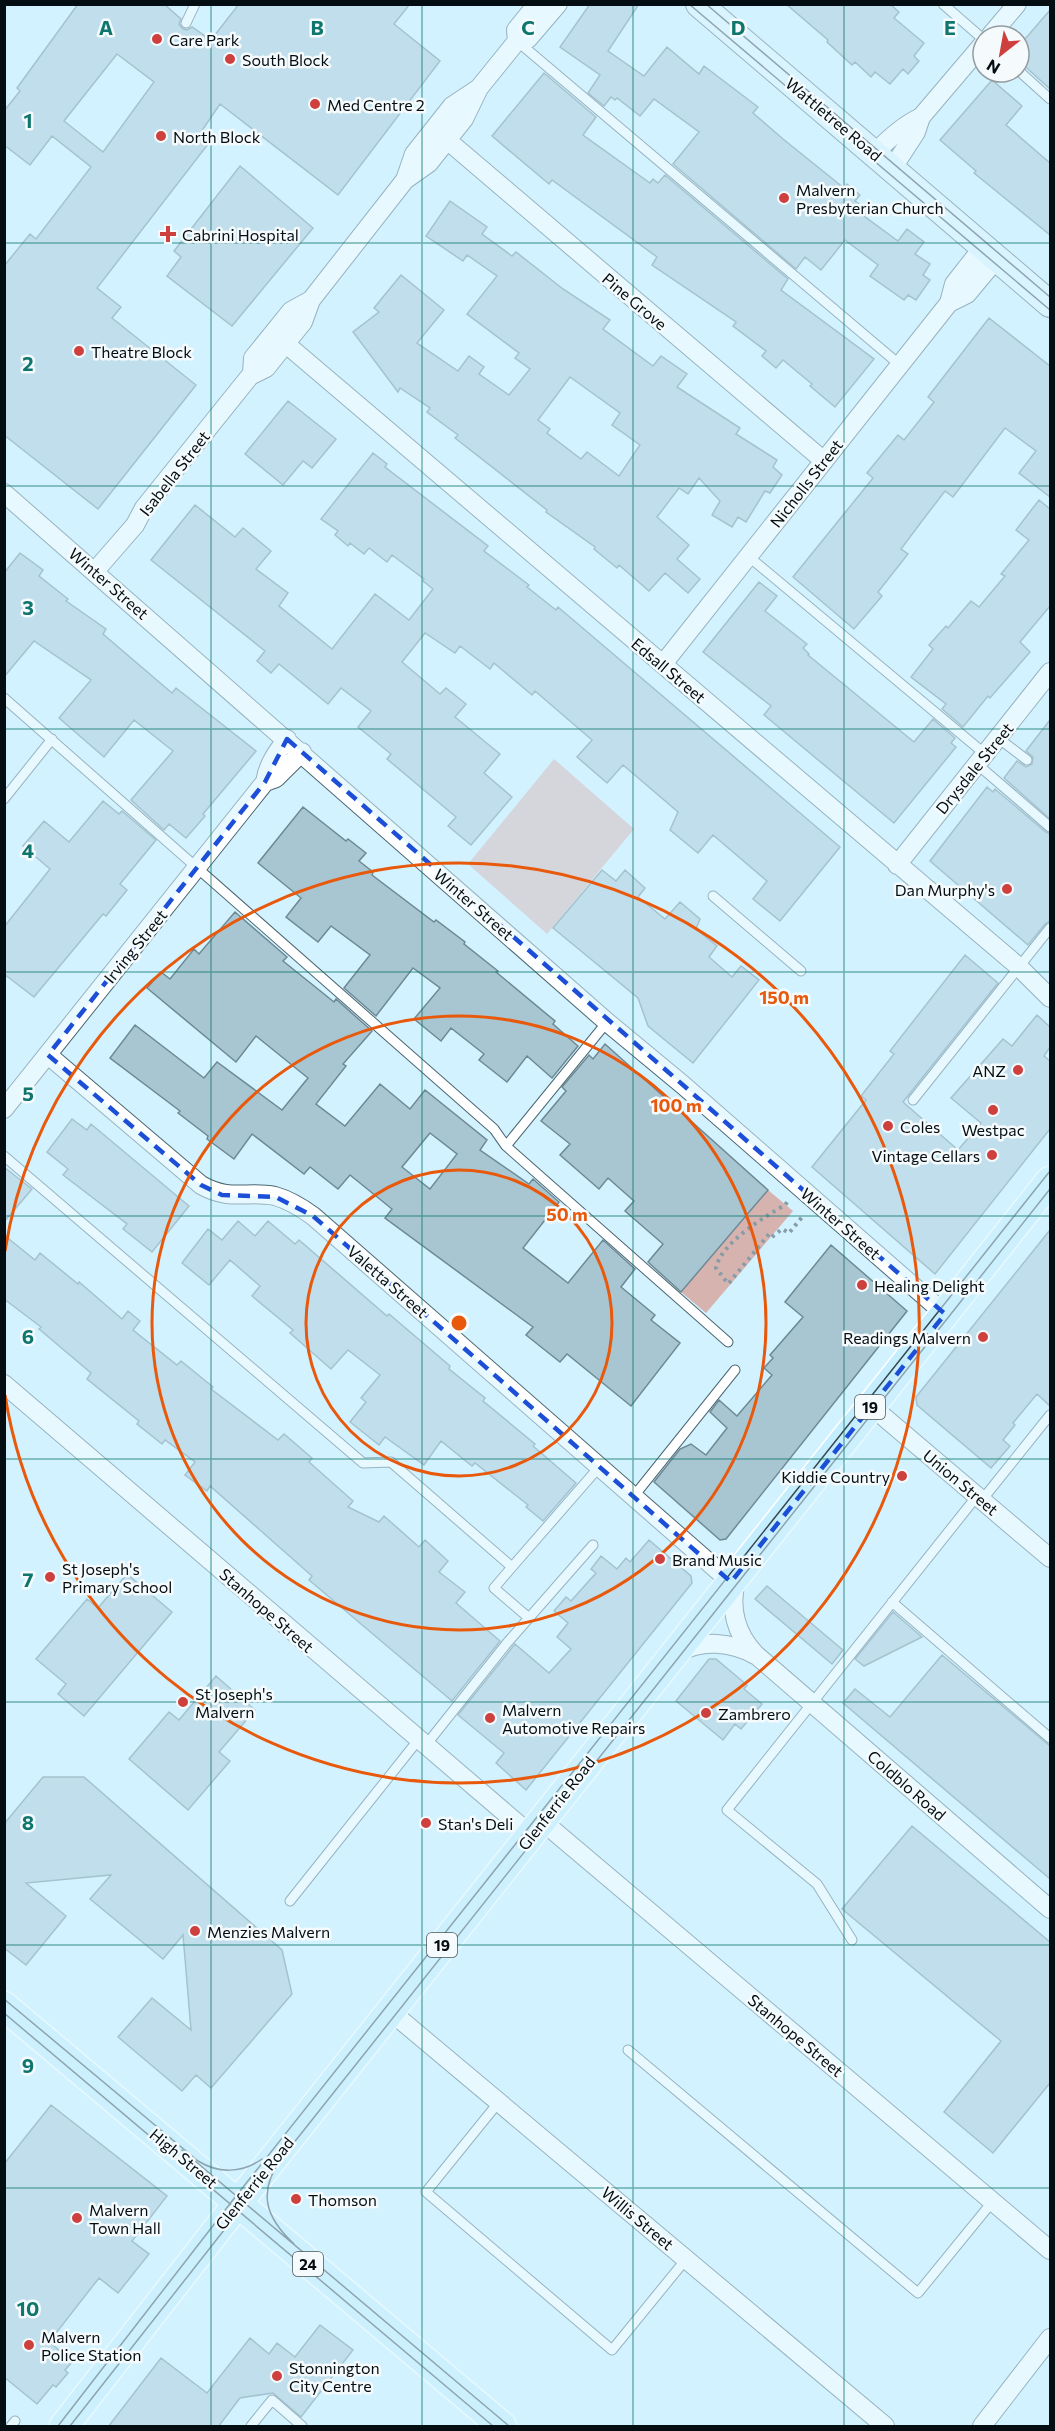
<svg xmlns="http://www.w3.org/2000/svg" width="1055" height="2431" font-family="Commissioner,sans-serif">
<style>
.green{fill:#d6b3af}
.building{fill:#a8c6d2;stroke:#6d8994;stroke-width:1.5;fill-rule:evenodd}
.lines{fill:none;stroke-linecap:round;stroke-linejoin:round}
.lane-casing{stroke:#4c6772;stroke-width:11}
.street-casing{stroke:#4c6772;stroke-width:20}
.secondary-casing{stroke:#4c6772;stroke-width:28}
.primary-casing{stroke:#fff;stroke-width:31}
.path{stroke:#869da6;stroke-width:4;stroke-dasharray:3 4.5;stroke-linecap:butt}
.lane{stroke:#fff;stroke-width:9}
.street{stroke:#fff;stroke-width:18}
.secondary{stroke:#e1f6fe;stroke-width:26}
.primary{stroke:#c4edfd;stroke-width:28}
.tram{stroke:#37464d;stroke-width:1.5}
.marked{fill:none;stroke:#1d4ed8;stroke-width:4.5;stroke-dasharray:12 8;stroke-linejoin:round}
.grid{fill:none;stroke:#0f766e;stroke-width:1.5;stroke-opacity:0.55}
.ring{fill:none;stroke:#e8590c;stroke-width:3}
.poi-dot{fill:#ce403d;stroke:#f5fbfd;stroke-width:2}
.labels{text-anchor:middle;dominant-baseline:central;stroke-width:5;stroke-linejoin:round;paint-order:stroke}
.shield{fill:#f5fbfd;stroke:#4c5558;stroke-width:1.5}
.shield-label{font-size:15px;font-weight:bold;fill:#040e12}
.poi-label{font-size:16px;fill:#040e12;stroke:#f5fbfd;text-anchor:start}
.street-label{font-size:16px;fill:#040e12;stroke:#f5fbfd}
.grid-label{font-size:20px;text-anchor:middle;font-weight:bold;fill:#0f766e;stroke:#f5fbfd;stroke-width:5;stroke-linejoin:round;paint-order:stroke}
.centre{fill:#e8590c;stroke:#f5fbfd;stroke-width:3}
.ring-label{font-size:18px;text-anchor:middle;font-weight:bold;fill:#e8590c;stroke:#f5fbfd;stroke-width:5;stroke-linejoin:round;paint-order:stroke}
</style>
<rect width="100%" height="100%" fill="#d3f2ff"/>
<!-- green -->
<path class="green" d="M554,759L634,829L547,934L468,864Z
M768,1190L793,1211L706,1313L681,1292Z"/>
<!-- building -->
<path class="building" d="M78,4H164L181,19L179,24L183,29L187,30L192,27L211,40L239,4H410L394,24L440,61L338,195L220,104L201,132L212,139L97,288L121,307L112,318L196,385L98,509L4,435V266L30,234L36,239L91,167L52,136L30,165L4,145V111L20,91L17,88ZM117,54L154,82L103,152L64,121Z
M590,4H639L608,51L644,76L667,47L699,74L704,66L758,107L753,113L783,139L844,188L847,184L860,195L855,201L868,211L864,216L898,241L907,229L924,242L915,254L930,264L923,275L930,280L916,300L908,295L904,300L870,276L878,265L845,240L821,270L805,257L796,269L673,164L699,132L654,99L640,116L617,98L615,100L611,97L604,106L588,93L600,75L560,47Z
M786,4H890L899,12L894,18L924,43L914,56L919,61L908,74L903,69L890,84L875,72L871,77L855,62L852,65L827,42L828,40Z
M1050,10V89L1019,61V46Z
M544,73L596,117L583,135L650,183L653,179L658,183L665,175L788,279L781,290L874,359L835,407L810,386L812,384L783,360L776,368L762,356L766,351L733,326L736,322L652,265L657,257L552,180L549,184L492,136Z
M992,80L1022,106L1006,125L1050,163V235L974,173L976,171L940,140Z
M240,166L313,228L232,326L167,276L181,257L174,251Z
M450,201L487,227L482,234L512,256L516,252L563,289L610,320L603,329L653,366L661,356L687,374L677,387L740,428L736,434L777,460L773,467L782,475L770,493L765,491L746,522L738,517L732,527L712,515L720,501L699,478L688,494L679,488L657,517L689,545L677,559L700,579L688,593L665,573L649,591L619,565L617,568L594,549L595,547L546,512L547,510L455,438L458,435L427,412L430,408L400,388L398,392L353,332L379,312L374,308L401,275L444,310L417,343L458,371L469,356L484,367L479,374L509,395L530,369L515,358L519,353L467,314L497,276L467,255L463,261L426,236ZM570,377L620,413L612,425L640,445L619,476L587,452L581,459L547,433L550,429L538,420Z
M989,318L1050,366V497L1019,473L1036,451L1005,428L953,497L945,491L922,521L901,549L908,554L878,592L882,596L854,629L793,577L873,478L867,473L898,435L904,440L934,402L928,397Z
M288,401L336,439L312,468L303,461L283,485L245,454Z
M373,453L387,464L385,467L488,546L484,551L529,585L527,587L556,610L558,607L840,847L780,921L753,899L767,881L713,835L698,853L670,830L678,812L623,765L607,783L577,757L592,740L535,691L532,695L494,663L490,669L460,646L455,653L425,633L402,662L440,694L446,688L466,704L455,717L500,754L484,773L512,797L471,845L448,826L456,817L387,759L391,754L358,727L371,711L341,688L328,704L279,664L271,673L257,661L265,651L151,560L195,505L235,537L243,528L271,551L256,569L288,593L279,606L332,649L375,594L409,620L433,589L423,581L424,579L392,555L387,562L369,548L364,554L350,543L348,546L335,535L338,531L321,519Z
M1039,500L1050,509V606L1020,642L1030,652L990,698L988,696L963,727L942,709L946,704L911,677L933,649L929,645L946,626L948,628L971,601L979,607L1005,576L1001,574L1029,540L1016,530Z
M20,553L43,570L39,576L68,599L66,601L106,629L103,634L172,693L176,688L256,751L203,814L205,816L186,838L169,824L164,830L131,800L173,751L134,720L104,757L59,718L91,680L34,641L4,677V573Z
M759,582L777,596L765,611L807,644L803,648L809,654L808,655L914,742L933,719L955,738L951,743L956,747L894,823L764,715L771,706L703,652Z
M1050,720V819L1004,778L1017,761L1026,767L1032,764L1033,757L1026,751Z
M987,787L993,792L995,789L1046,832L1050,834V921L1045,924L1028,945L930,861Z
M103,801L119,814L122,811L156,840L120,884L127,890L106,916L103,914L34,997L4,974V927L50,869L23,846L44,821L69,842Z
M303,807L346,841L348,839L366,853L359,861L373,872L372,875L434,922L436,920L465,942L464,944L498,971L496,972L555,1021L553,1024L578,1046L552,1078L527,1056L507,1082L479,1060L484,1054L451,1028L441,1041L414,1019L440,988L413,968L376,1016L344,988L370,955L331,926L318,942L286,917L301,898L258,863Z
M602,870L616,881L625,870L645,888L638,897L665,919L680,902L700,919L696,929L717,946L709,957L732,977L741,966L759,980L693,1063L648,1026L638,998L553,928Z
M235,912L287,957L283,961L334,1002L336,999L372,1031L343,1064L346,1066L316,1104L345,1126L380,1084L410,1109L425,1090L487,1140L480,1150L529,1184L533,1179L559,1202L523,1248L568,1283L603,1240L635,1269L621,1287L655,1315L651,1320L680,1343L631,1406L567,1354L560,1362L526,1335L533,1327L385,1218L392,1209L350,1175L338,1189L310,1167L304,1174L252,1134L234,1159L207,1139L208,1136L178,1113L180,1111L110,1058L135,1025L204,1078L217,1062L282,1110L308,1078L256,1036L236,1062L147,988L161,972L170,979L194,949L199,954ZM430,1133L457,1154L430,1189L402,1167Z
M965,955L998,983L903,1102L958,1150L981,1123L951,1098L1003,1039L1012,1046L1037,1015L1050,1027V1047L1044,1056L1050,1061V1129L935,1274L812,1167L866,1100L861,1096L894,1054L890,1051Z
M605,1044L768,1190L681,1292L648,1262L663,1244L625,1211L634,1201L608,1178L599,1189L560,1155L570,1144L541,1121L566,1091L562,1087L589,1055L593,1059Z
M72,1119L87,1130L91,1124L189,1206L152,1252L123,1229L127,1224L63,1175L68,1169L47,1152Z
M4,1167L32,1189L4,1222Z
M238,1221L255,1236L268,1221L295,1244L299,1240L387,1316L389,1314L450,1366L449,1369L485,1398L483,1401L535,1444L533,1446L576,1483L543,1521L526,1507L528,1505L475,1463L472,1466L441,1441L424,1465L385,1437L379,1445L350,1422L366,1402L361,1398L380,1375L348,1350L331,1369L290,1333L293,1330L252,1296L260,1286L230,1260L209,1285L182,1263L208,1229L222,1240Z
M1050,1230V1406L1037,1394L1013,1423L1015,1425L1003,1440L1010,1446L991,1468L917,1405L916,1397Z
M4,1235L35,1260L40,1253L78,1284L79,1282L122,1319L128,1311L140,1321L133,1330L177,1365L181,1361L213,1387L211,1389L278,1440L284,1434L312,1458L309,1462L353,1501L348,1507L379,1522L384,1516L419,1547L425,1540L448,1561L439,1572L465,1592L456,1603L500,1641L452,1701L309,1580L312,1576L210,1486L207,1491L185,1475L195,1462L165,1440L162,1444L137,1424L139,1421L87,1379L91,1373L39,1329L41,1327L4,1299Z
M831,1245L907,1311L726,1539L720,1540L654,1482L680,1449L691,1444L706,1455L727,1428L710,1412L719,1400L737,1416L772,1375L764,1368L773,1358L770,1355L803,1317L785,1302Z
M649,1540L691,1576L692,1583L526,1790L496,1763L504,1753L458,1715L515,1644L549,1673L571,1649L557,1637L568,1623L554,1611L566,1597L571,1601L596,1573L591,1569L601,1556L617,1569L626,1558L630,1562Z
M127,1574L172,1612L84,1716L58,1694L66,1684L36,1659L87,1599L98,1608Z
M767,1586L843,1650L832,1664L755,1599Z
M893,1612L922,1637L864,1666L855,1659Z
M942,1655L1050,1746V1879L843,1703L855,1689L890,1717Z
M709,1659H716L747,1685L744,1689L762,1704L741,1729L735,1724L723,1740L676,1701Z
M216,1676L255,1710L219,1752L230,1761L188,1810L129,1759L169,1712L179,1720Z
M43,1777H84L282,1950L292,1994L211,2088L196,2075L182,2091L118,2037L152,1998L191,2030L183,1935L163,1959L90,1899L111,1875L26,1883L66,1916L26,1965L4,1948V1824Z
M912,1826L1050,1942V2083L993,2153L944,2112L1001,2041L842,1909Z
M51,2105L167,2196L132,2241L149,2254L118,2293L99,2278L49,2342L73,2361L65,2370L68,2373L56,2387L53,2385L37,2404L4,2377V2164Z
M320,2325L353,2350L301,2417L273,2393L240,2398L218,2427H108L161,2358L207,2393L250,2338L269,2354L277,2343L295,2357Z"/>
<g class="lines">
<!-- lane casing -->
<g class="lane-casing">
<path id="lane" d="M943,4L983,39
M186,23L195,4
M517,41L900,365
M1019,71L1050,99
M748,556L985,754
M4,698L494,1129L506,1146L728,1342
M998,738L1027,760
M977,764L1050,827
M4,799L52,739
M713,896L801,971
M913,1100L1050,928
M506,1146L607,1022
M4,1156L363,1463L391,1462L512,1567L600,1466
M634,1496L735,1370
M982,1500L1050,1415
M512,1567L494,1588L529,1618
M892,1602L1050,1738
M426,1745L507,1643L593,1545
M290,1901L419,1739
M852,1940L817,1884L727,1810L977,1496
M628,2050L918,2293L993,2201
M498,2103L426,2192L612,2350L687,2258
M11,2426L15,2421
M251,2426L272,2400L302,2426"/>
</g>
<!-- street casing -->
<g class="street-casing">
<path id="street" d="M990,36L1017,4
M517,41L528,39L558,4
M447,140L824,461
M874,154C888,139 902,126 921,117L983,44
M892,169L916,132L921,117
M405,180L414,154L452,106L479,88
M949,303L967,294L997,258
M282,322V339L286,344L1019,967L1050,998
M252,373L253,358L291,311L311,300
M4,493L607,1022L683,1085L945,1314
M95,571L135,525L144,508L250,376L266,368L303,322L311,300L405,180L429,163L464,119L479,88L517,41L516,30L537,4
M663,664L949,303L954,284L983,247
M265,782L276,778L302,752
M897,865L1050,672
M48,1055L201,1185C231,1202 247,1190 275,1196C289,1200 302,1208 313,1216L731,1582
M4,1109L265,782C268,764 276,753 287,739
M4,1384L531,1835
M871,1406L1050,1558
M736,1581C729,1608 736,1634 755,1654L1050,1909
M678,1653C701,1639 732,1642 755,1655
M542,1821L1050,2250
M390,2011L885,2426
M982,2426L1050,2338"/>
</g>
<!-- secondary casing -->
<g class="secondary-casing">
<path id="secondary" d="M699,4L1050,304"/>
</g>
<!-- primary casing -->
<g class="primary-casing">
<path id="primary" d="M4,2006L502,2426
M64,2426L234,2208L1050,1181"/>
</g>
<!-- path -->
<path class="path" d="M726,1281L716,1268C721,1243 764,1217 785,1205L789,1200
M729,1283L769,1234L772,1237L782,1229L789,1233L803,1216"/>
<!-- lane -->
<use href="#lane" class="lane"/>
<!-- street -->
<use href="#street" class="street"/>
<!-- secondary -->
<use href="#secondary" class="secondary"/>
<!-- primary -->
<use href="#primary" class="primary"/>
<!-- tram -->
<path class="tram" d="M689,4L1050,310
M706,4L1050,297
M4,1999L198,2161C219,2174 242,2173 262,2159
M4,2013L493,2426
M182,2150L509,2426
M294,2244C266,2218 257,2193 281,2159L1050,1189
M58,2426L236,2196L1050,1171
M70,2426L269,2173"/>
</g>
<!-- marked area -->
<path d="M0 0H1055V2431H0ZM287,739L945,1314L731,1582L313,1216L276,1197L222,1195L201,1185L48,1055L265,782Z" fill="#d3f2ff" fill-opacity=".55" fill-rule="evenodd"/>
<path class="marked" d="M287,739L945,1314L731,1582L313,1216L276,1197L222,1195L201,1185L48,1055L265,782Z"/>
<!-- grid -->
<path class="grid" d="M211,4V2426M422,4V2426M633,4V2426M844,4V2426M4,243H1050M4,486H1050M4,729H1050M4,972H1050M4,1216H1050M4,1459H1050M4,1702H1050M4,1945H1050M4,2188H1050"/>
<!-- distance rings -->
<g class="ring">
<circle cx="459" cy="1323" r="153"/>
<circle cx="459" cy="1323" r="307"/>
<path d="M5 1251A460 460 0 1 1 5 1395"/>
</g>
<!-- markers -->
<g class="poi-dot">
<circle cx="157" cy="39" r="6"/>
<circle cx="230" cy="59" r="6"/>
<circle cx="315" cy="104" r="6"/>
<circle cx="161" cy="136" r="6"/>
<circle cx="784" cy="198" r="6"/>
<path d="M165 225h6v6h6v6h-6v6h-6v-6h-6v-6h6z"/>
<circle cx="79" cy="351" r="6"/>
<circle cx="1007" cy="889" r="6"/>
<circle cx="1018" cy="1070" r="6"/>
<circle cx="993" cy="1110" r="6"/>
<circle cx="888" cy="1126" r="6"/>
<circle cx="992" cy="1155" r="6"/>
<circle cx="862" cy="1285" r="6"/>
<circle cx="983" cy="1337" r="6"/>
<circle cx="902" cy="1476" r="6"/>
<circle cx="660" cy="1559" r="6"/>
<circle cx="50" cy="1577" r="6"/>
<circle cx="183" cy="1702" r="6"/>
<circle cx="706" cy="1713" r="6"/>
<circle cx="490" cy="1718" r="6"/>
<circle cx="426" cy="1823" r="6"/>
<circle cx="195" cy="1931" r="6"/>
<circle cx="296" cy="2199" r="6"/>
<circle cx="77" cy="2218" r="6"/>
<circle cx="29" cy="2345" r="6"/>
<circle cx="277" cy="2376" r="6"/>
</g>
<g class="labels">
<!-- shield labels -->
<g class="shield">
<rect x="855" y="1395" width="30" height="24" rx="4.5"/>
<rect x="427" y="1933" width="30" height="24" rx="4.5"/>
<rect x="293" y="2252" width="30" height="24" rx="4.5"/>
</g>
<g class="shield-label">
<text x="870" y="1407">19</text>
<text x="442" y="1945">19</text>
<text x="308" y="2264">24</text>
</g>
<!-- poi labels -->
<g class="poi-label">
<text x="169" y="39">Care Park</text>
<text x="242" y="59">South Block</text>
<text x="327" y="104">Med Centre 2</text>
<text x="173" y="136">North Block</text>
<text x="796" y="189">Malvern<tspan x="796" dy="18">Presbyterian Church</tspan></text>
<text x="182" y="234">Cabrini Hospital</text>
<text x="91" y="351">Theatre Block</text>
<text x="995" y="889" text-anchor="end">Dan Murphy's</text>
<text x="1006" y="1070" text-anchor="end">ANZ</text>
<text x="900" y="1126">Coles</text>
<text x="993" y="1129" text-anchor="middle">Westpac</text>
<text x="980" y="1155" text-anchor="end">Vintage Cellars</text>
<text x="874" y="1285">Healing Delight</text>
<text x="971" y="1337" text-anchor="end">Readings Malvern</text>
<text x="890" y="1476" text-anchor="end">Kiddie Country</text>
<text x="672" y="1559">Brand Music</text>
<text x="62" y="1568">St Joseph's<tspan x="62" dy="18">Primary School</tspan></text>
<text x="195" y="1693">St Joseph's<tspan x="195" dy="18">Malvern</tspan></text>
<text x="502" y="1709">Malvern<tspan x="502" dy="18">Automotive Repairs</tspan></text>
<text x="718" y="1713">Zambrero</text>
<text x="438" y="1823">Stan's Deli</text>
<text x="207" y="1931">Menzies Malvern</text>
<text x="308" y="2199">Thomson</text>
<text x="89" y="2209">Malvern<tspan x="89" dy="18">Town Hall</tspan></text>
<text x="41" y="2336">Malvern<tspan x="41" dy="18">Police Station</tspan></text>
<text x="289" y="2367">Stonnington<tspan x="289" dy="18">City Centre</tspan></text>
</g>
<!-- street labels -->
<g class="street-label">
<text transform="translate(834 119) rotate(40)">Wattletree Road</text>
<text transform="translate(635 301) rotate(40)">Pine Grove</text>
<text transform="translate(174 473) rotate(-52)">Isabella Street</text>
<text transform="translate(806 483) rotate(-52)">Nicholls Street</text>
<text transform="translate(109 583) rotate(41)">Winter Street</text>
<text transform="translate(669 670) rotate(40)">Edsall Street</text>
<text transform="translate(974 768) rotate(-51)">Drysdale Street</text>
<text transform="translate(474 904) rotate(41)">Winter Street</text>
<text transform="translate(135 946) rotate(-51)">Irving Street</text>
<text transform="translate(841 1223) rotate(41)">Winter Street</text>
<text transform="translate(388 1281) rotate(41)">Valetta Street</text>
<text transform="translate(961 1482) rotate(40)">Union Street</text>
<text transform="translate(267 1610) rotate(41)">Stanhope Street</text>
<text transform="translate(907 1785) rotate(41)">Coldblo Road</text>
<text transform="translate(556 1803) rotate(-52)">Glenferrie Road</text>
<text transform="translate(796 2035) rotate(40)">Stanhope Street</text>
<text transform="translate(184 2158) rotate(40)">High Street</text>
<text transform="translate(254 2183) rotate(-51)">Glenferrie Road</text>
<text transform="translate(638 2218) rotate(40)">Willis Street</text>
</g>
</g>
<g class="grid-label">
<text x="106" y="35">A</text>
<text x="317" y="35">B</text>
<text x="528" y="35">C</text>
<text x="738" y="35">D</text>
<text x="950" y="35">E</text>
<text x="28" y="128">1</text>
<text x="28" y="371">2</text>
<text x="28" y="615">3</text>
<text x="28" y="858">4</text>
<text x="28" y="1101">5</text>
<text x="28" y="1344">6</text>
<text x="28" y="1587">7</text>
<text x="28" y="1830">8</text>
<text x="28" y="2073">9</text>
<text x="28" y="2316">10</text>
</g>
<circle cx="459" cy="1323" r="9" class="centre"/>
<g class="ring-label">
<text x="784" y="1004">150 m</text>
<text x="676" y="1112">100 m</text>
<text x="567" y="1221">50 m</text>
</g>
<!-- border -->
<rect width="1055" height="2431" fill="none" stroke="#040e12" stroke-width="12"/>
<!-- north arrow -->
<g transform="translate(1001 54) rotate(211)"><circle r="28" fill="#f5fbfd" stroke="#959c9f" stroke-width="1.5"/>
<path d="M0-4.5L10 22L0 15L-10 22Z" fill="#ce403d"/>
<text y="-9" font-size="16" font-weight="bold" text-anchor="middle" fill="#040e12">N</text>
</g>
</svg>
